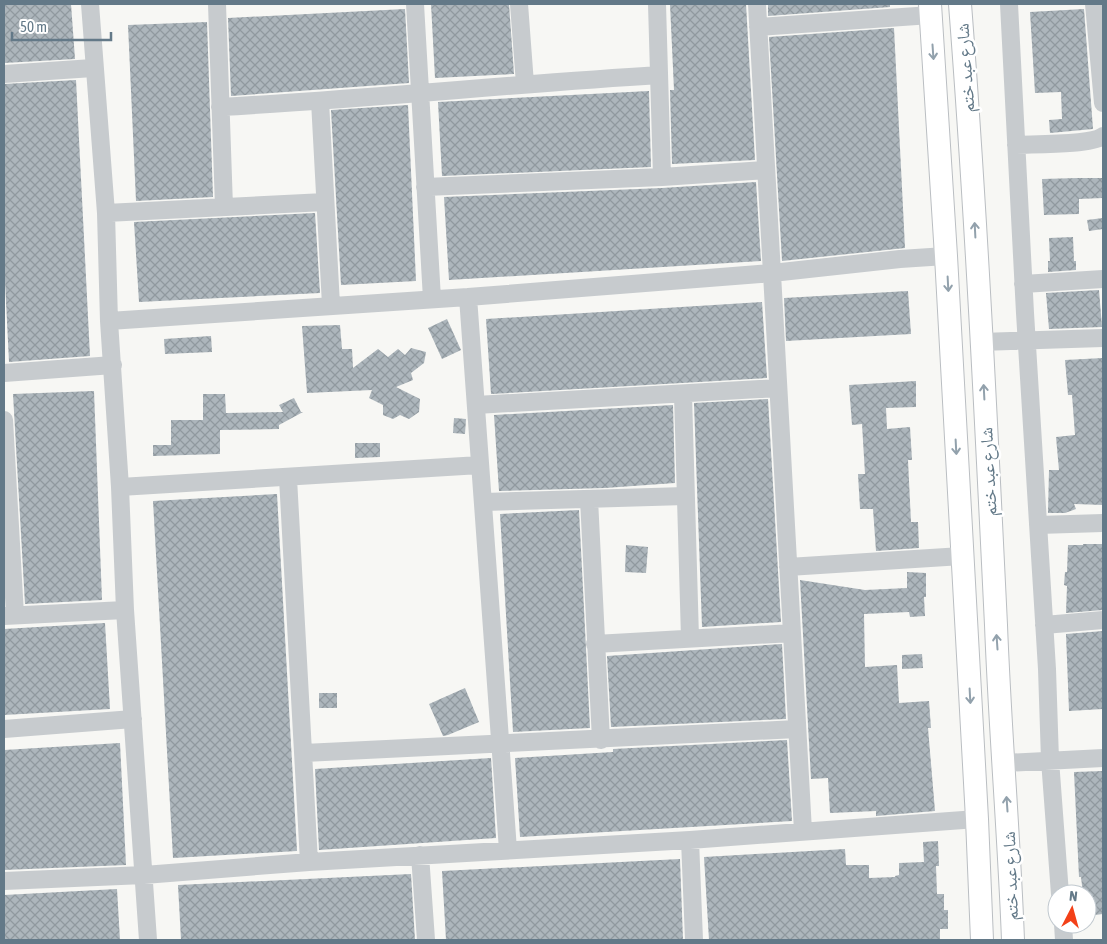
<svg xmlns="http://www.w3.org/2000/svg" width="1107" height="944" font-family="'Asap Condensed','Noto Naskh Arabic',sans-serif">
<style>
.building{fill:url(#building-cross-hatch)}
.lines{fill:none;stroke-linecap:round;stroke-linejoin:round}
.major-casing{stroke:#babec2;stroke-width:24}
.minor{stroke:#c7cbce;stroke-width:18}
.major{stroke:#fff;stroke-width:22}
.oneway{stroke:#92a1ac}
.labels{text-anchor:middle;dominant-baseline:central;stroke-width:5;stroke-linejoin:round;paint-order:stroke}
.street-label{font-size:18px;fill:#637988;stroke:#fff}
</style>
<defs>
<pattern id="building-cross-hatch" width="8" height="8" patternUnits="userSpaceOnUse" patternTransform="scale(1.25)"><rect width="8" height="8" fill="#adb6bc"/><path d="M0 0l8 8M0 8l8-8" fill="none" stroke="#90999f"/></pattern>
</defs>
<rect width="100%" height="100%" fill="#f7f7f4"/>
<!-- building -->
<path class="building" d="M4,4H71L75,59L4,63Z
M431,4H509L514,74L435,78Z
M670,4H746L755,160L672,164L670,90H674Z
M768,4H890V7L768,16Z
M405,9L409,83L231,96L228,18Z
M1084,9L1093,129L1050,133L1049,120L1062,119L1061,92L1035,93L1030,12Z
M207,22L213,197L136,201L128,25Z
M894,28L905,248L782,261L769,37Z
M76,80L90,356L9,362L4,261V84Z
M649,91L651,167L442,176L438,102Z
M408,105L416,281L341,285L331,110Z
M1078,178H1103V198L1079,199V214L1044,215L1042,179Z
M756,182L761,261L449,280L444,197L662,188Z
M315,213L320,293L139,302L134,222Z
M1103,218V229L1089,231L1087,220Z
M1073,237L1074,261H1076V270L1048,272V261H1050L1049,238Z
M1099,290L1102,327L1049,329L1046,293Z
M908,291L911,334L786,341L784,298Z
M762,302L767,378L491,394L486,319Z
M447,319L461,350L442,359L428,328Z
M340,325L342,349H352L353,368L378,349L388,357L398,349L405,355L411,348L426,352L424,363L411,373L413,380L396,387L420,399L419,412L409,419L400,415L393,419L383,415V405L369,398L372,390L307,393L302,326Z
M211,336L212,352L165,354L164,339Z
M1103,358V505L1074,504L1076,509L1065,513H1048L1049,470H1059L1056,437L1075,435L1072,395H1068L1065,360Z
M916,381V407L886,408L887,429L910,427L912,460H908L911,522H918L919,548L876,551L873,509H860L858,474H865L862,424L852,425L849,385Z
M94,391L102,600L25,604L13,394Z
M203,394H225L226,413L283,412L279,405L294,398L301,412H303L279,425V429L220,430V454L153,456V445H171V420H203Z
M768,399L781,622L702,627L694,403Z
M673,405L675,483L605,488L499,491L494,415Z
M454,418L466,419L465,434L453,433Z
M355,443H380V457L355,458Z
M277,494L297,851L173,858L153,501Z
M579,510L590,728L513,732L500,514Z
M1083,544H1102V547H1103V610L1066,613L1067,586L1064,585L1065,572H1067L1068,545H1083Z
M626,545L648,547L646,573L625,572Z
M907,572L926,573V597H924L925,616L910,617L909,612L864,614L865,667L897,665L899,703L929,701L931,728H928L935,811L876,816V811L830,813L828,778L811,779L800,580L865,590L907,588Z
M105,623L110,709L4,715V629Z
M1103,631V709L1069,711L1066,634Z
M782,644L786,719L611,727L607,656Z
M922,654L923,668L902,669V655Z
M465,688L479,722L448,735L443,736L429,704Z
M319,693H337V708H319Z
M787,740L792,821L520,837L515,758L613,752V749Z
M120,743L126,865L4,870V750Z
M491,758L496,838L319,850L315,769Z
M1103,771V914L1087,916V894H1083L1081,877H1079L1074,772Z
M938,841L939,866H936L937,894H944V910H948V929H940V940H709L704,857L845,849L846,865H869V878L895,877V876L899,875V863L924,862L923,842Z
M680,859L683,940H446L442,871Z
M411,874L415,940H181L178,885Z
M117,889L120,940H4V895Z"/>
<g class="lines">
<!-- major casing -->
<g class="major-casing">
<path id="major" d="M930,4L946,256L977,819L982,940
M960,4C976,211 986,418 996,625C1000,730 1009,835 1013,940"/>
</g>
<!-- minor -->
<path class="minor" d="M90,4L106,213L109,321L120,487L125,610L148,940
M217,4L224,207
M415,4L432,299
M519,4L525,84
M657,4L662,177
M757,4L803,831
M1009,4L1025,313L1047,669L1050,760L1060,894
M1094,4L1103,103
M758,27L931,15
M4,74L93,68
M320,101L331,305
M220,107C367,99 513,84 659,75
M1016,145C1033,144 1092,145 1103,136
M425,187L662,177L766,170
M106,213L325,202
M1023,284L1103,279
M468,297L508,850
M109,321L468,297L772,273L900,259L946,256
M981,342L1103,338
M4,373L113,365
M683,395L690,638
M476,405L778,388
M4,420L15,615
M288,478L309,862
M120,487L480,465
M589,499L601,740
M483,502L685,496
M1038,525L1103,523
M788,567L962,556
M4,616L125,610
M1044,625L1103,620
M595,644L792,633
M4,729L133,719
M304,753L797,729
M1004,763L1103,758
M690,840L694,940
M420,855L426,940
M4,881L144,875L309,862L690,840L977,819
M1063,924L1064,940"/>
<!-- major -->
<use href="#major" class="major"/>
</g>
<!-- one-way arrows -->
<defs><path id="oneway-shaft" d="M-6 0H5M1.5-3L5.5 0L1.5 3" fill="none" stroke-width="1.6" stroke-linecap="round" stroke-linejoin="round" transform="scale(1.25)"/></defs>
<g class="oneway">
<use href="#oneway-shaft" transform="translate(933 52) rotate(86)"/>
<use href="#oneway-shaft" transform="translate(975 230) rotate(-93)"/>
<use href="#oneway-shaft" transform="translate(948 284) rotate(87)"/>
<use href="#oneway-shaft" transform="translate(984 392) rotate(-93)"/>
<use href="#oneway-shaft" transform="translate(956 447) rotate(87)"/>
<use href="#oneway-shaft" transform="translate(997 642) rotate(-94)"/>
<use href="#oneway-shaft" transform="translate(970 696) rotate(87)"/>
<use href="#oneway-shaft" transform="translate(1007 804) rotate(-94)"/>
</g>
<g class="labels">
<!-- street labels -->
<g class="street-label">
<text transform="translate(965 68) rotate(-94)">شارع عبد ختم</text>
<text transform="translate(988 472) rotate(-93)">شارع عبد ختم</text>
<text transform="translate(1010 876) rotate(-92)">شارع عبد ختم</text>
</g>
</g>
<!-- border -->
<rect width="1107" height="944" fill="none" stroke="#637988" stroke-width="10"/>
<!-- north arrow -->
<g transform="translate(1072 909) rotate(6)"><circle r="24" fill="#ffffff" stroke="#c1c9cf"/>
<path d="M0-4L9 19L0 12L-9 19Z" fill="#f34018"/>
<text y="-8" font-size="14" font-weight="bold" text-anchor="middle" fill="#637988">N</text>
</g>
<!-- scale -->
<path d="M12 32v8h99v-8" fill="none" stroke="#637988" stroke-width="2.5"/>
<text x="20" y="32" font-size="15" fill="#637988" stroke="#ffffff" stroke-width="4" paint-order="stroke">50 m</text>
</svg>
